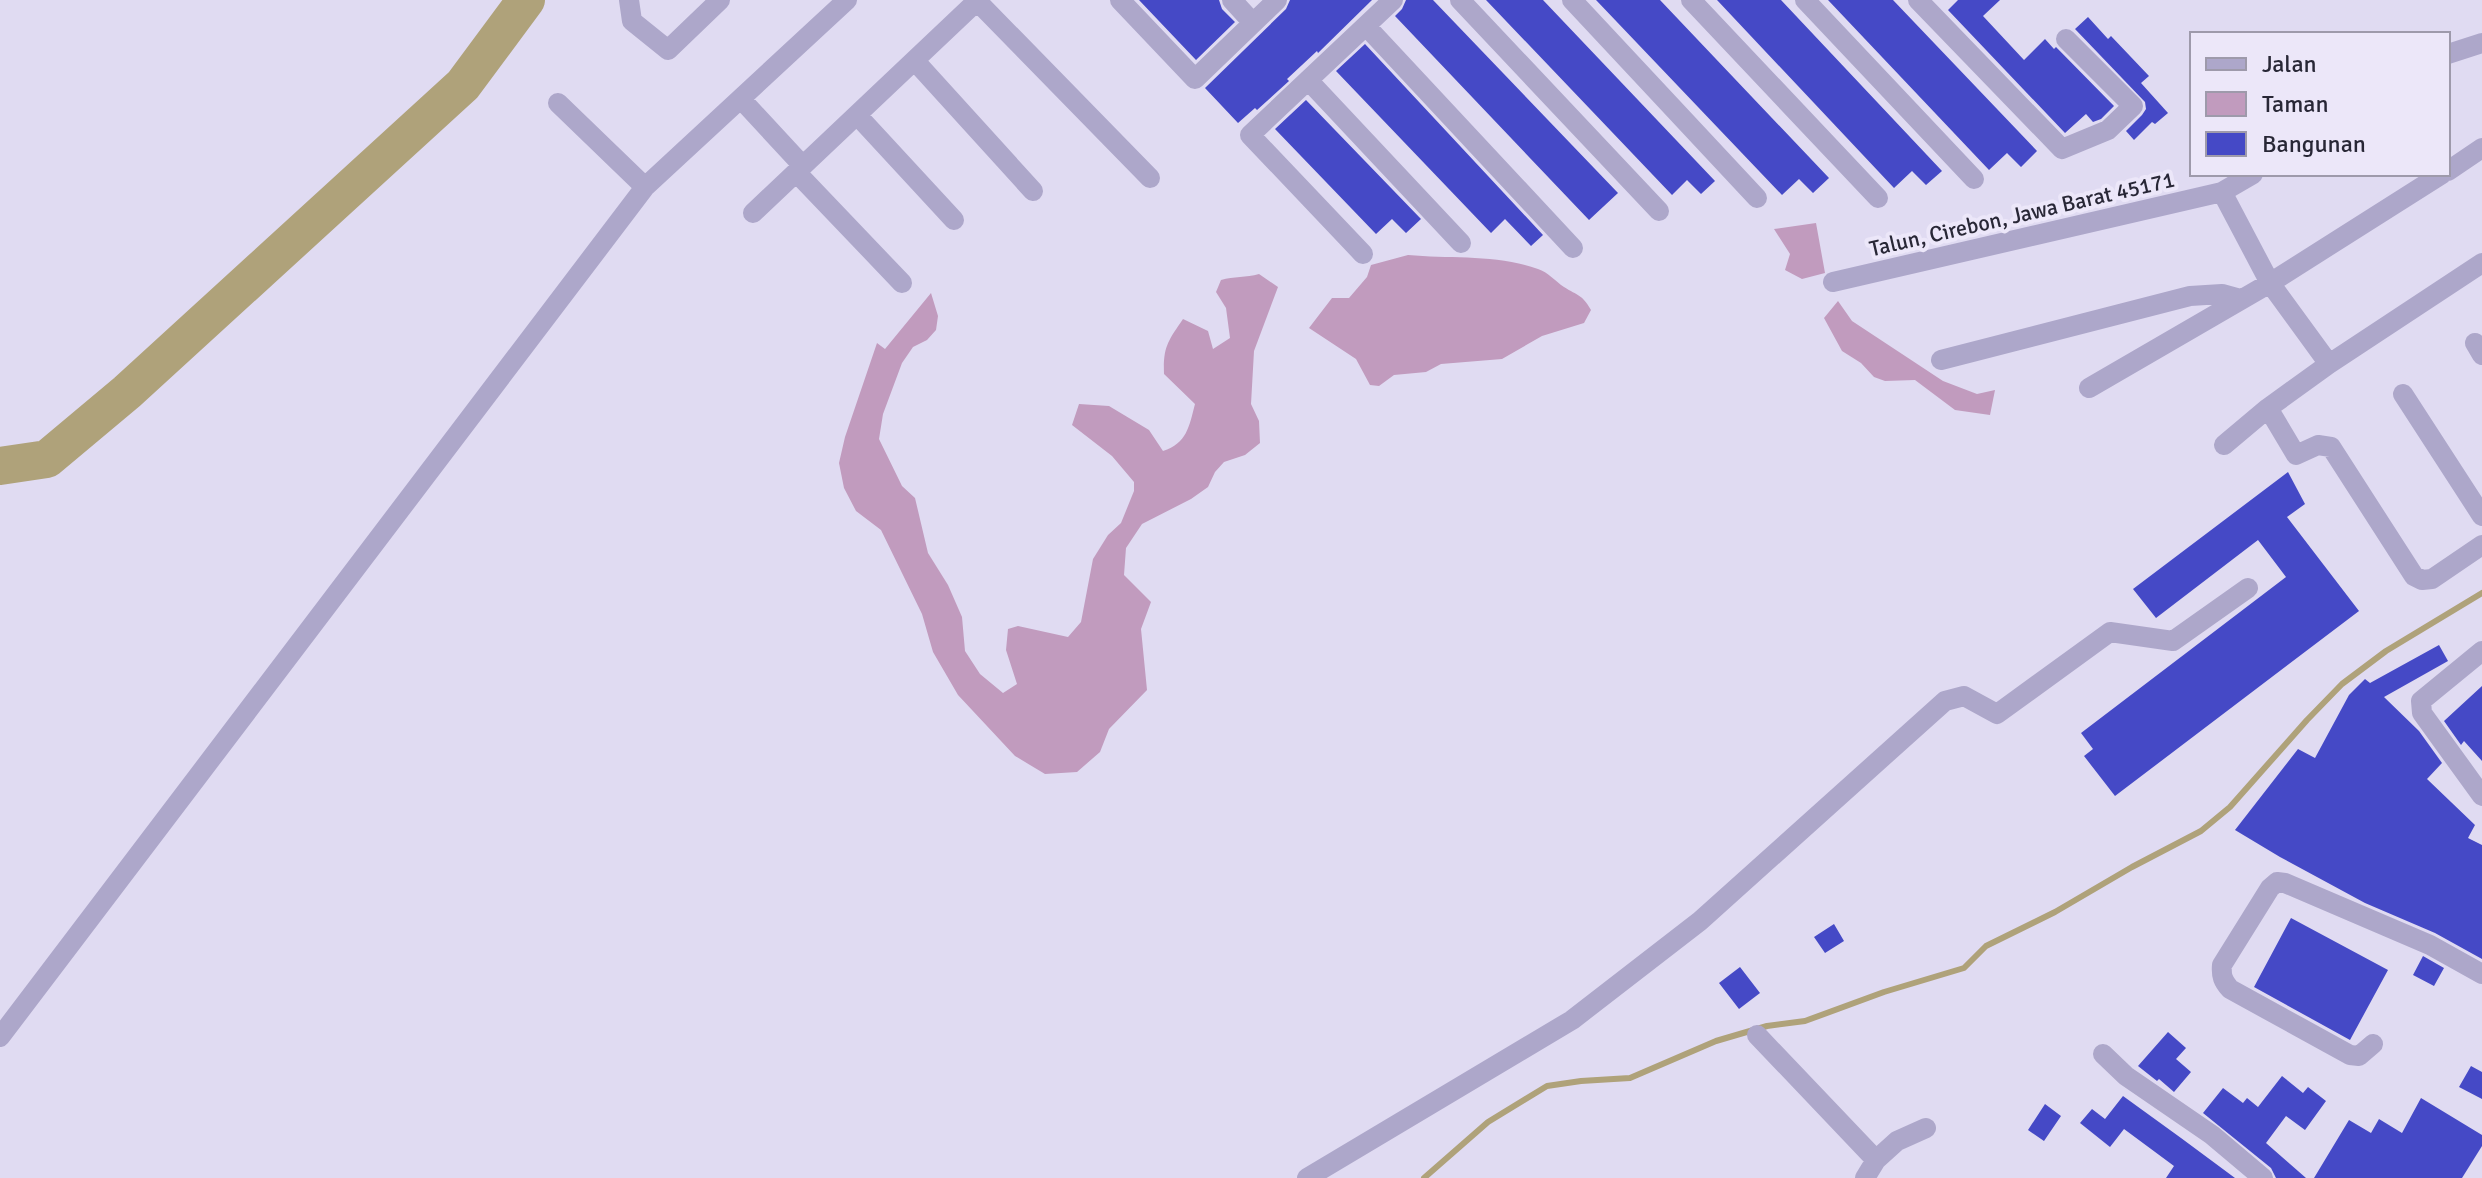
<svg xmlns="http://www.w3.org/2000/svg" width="2482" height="1178" font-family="Signika,sans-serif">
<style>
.green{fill:#c19bbe}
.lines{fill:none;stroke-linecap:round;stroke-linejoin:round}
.stream{stroke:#afa27a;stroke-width:6}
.river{stroke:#afa27a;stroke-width:38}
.building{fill:#4549c6}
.minor{stroke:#ada7ca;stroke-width:20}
.labels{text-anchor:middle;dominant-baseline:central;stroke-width:8;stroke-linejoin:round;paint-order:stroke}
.street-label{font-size:22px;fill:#282736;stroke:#ece7f9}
</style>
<rect width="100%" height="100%" fill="#e0dbf2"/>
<!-- green -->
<path class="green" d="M1816,223L1825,273L1802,279L1785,270L1790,254L1774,229Z
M1408,255C1451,259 1497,254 1538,269C1548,272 1555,281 1564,287C1578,296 1582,294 1591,310L1584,323L1542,336L1502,359L1441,364L1426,372L1394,375L1379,386L1370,385L1356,359L1309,328L1332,298H1349L1367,277L1371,265Z
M1259,274L1278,287L1254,351L1251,404L1259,421L1260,443L1245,455L1224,462L1215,472L1208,487L1191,499L1142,524L1126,548L1124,575L1151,602L1141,629L1147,690L1109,729L1100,752L1077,772L1045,774L1015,756L958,695L933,652L922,614L881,530L856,511L844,488L839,463L845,437L877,343L885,349L931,293L938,316L936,330L927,340L913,347L902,363L883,414L879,439L902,486L915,498L928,553L948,585L962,617L965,651L980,674L1003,693L1017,684L1006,650L1008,629L1018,626L1068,637L1081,622L1093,559L1108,535L1121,523L1134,491V482L1112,456L1072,425L1079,404L1109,406L1149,430L1163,451C1187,443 1189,427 1195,404L1164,374C1163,347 1168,341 1183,319L1208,331L1213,349L1230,338L1226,308L1216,292L1221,280C1234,276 1246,278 1259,274Z
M1838,301L1852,321L1943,381L1977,394L1995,390L1990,415L1955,410L1915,380L1885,381L1874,377L1861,363L1842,351L1824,318Z"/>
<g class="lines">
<!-- stream -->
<path class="stream" d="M1424,1178L1488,1122L1547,1086L1581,1081L1630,1078L1716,1041L1767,1026L1805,1021L1884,992L1964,968L1986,946L2055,912L2132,867L2201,831L2230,807L2307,720L2342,684L2386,651L2482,593"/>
<!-- river -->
<path class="river" d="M0,466L47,459L127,392L463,85L526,0"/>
</g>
<!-- building -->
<path class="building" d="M1139,0H1219L1222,9L1235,22L1196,60Z
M1290,0H1372L1318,53L1317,51L1287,79L1289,81L1257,110L1255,108L1238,123L1205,88L1286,9Z
M1406,0H1433L1618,193L1589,220L1395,16L1402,9Z
M1486,0H1543L1715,181L1701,194L1687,180L1672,195Z
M1596,0H1660L1829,178L1813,193L1799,179L1782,195Z
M1717,0H1781L1942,171L1926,185L1912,171L1894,188Z
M1828,0H1893L2037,151L2021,167L2007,153L1989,170Z
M1958,0H2000L1983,16L2024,60L2045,39L2054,49L2056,47L2114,106L2101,119L2093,122L2086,114L2065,133L1948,10Z
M2088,17L2108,39L2111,36L2149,76L2141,83L2168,113L2155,124L2152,122L2134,140L2126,131L2142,115L2146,109L2145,102L2075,29Z
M1365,44L1543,235L1531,246L1505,219L1491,233L1336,71Z
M1306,100L1421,219L1406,233L1392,219L1376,234L1275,129Z
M2288,472L2305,504L2287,517L2359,611L2115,796L2084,756L2093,749L2081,733L2286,577L2258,540L2156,618L2133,589Z
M2439,645L2448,661L2384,697L2419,731L2442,763L2427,779L2475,825L2468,838L2482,845V959L2435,933L2365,903L2280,857L2235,830L2298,749L2315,758L2349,695L2365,679L2370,683Z
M2482,686V761L2464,741L2461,745L2444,721Z
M2291,918L2388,970L2350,1040L2254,987Z
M1834,924L1844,941L1825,953L1814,937Z
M2423,956L2444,968L2434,986L2413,975Z
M1740,967L1760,993L1739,1009L1719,983Z
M2168,1032L2186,1048L2176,1059L2191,1072L2174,1092L2159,1079L2157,1081L2138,1066Z
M2471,1066L2482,1072V1099L2459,1087Z
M2282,1076L2303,1093L2308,1087L2326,1101L2305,1130L2286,1116L2266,1143L2306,1178H2276L2271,1168L2203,1113L2223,1088L2243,1103L2247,1098L2258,1107Z
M2123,1096L2181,1138L2235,1178H2166L2174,1166L2124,1129L2110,1147L2080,1123L2092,1109L2105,1119Z
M2421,1098L2482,1135V1146L2462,1178H2314L2349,1120L2371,1133L2379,1119L2402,1133Z
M2045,1104L2061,1116L2044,1141L2028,1130Z"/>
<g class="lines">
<!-- minor -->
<path class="minor" d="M629,0L632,21L668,50L720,0
M976,0L1150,178
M1120,0L1195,79L1277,0
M1232,0L1253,23
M1460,0L1659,211
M1572,0L1757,198
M1691,0L1878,198
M1805,0L1974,179
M1918,0L2062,149L2108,130L2133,106L2066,39
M1366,26L1573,248
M2448,54L2482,43
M915,61L1033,191
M1308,80L1461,243
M741,99L803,166
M558,103L645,187
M857,115L954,220
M2448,171L2482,148
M796,172L902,283
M2222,192L2270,283L2329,364L2482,263
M753,213L977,1
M1363,254L1250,135L1393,0
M1833,282L2222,192L2253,174
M2475,343L2482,355
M1941,360L2190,296L2222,294L2240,299
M2089,388L2270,283L2442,174
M2403,394L2482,516
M2268,408L2296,455L2318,445L2331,447L2414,576L2422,580L2432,579L2482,545
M2224,445L2268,408L2329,364
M2482,651L2421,701L2422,713L2482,796
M1757,1035L1876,1160L1865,1178
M0,1037L645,187L847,0
M2373,1044L2359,1056L2350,1055L2230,989C2223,981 2221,976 2222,965L2270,888L2277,882L2285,883L2430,945L2482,974
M2103,1054L2126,1076L2212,1135L2263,1178
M1876,1160L1897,1141L1926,1128
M1307,1178L1572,1020L1700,921L1945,701L1964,696L1997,714L2110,632L2173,641L2248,588"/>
</g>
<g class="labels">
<!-- street labels -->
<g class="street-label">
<text transform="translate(2022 214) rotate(-13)">Talun, Cirebon, Jawa Barat 45171</text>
</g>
</g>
<!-- legend -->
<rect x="2190" y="32" width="260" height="144" fill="#ece7f9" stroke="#9e9aab" stroke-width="2"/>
<rect x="2206" y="58" width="40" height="12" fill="#ada7ca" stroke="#9e9aab" stroke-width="2"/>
<text x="2262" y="72" font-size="24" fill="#282736">Jalan</text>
<rect x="2206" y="92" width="40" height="24" fill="#c19bbe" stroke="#9e9aab" stroke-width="2"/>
<text x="2262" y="112" font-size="24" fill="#282736">Taman</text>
<rect x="2206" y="132" width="40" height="24" fill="#4549c6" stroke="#9e9aab" stroke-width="2"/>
<text x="2262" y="152" font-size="24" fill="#282736">Bangunan</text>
</svg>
